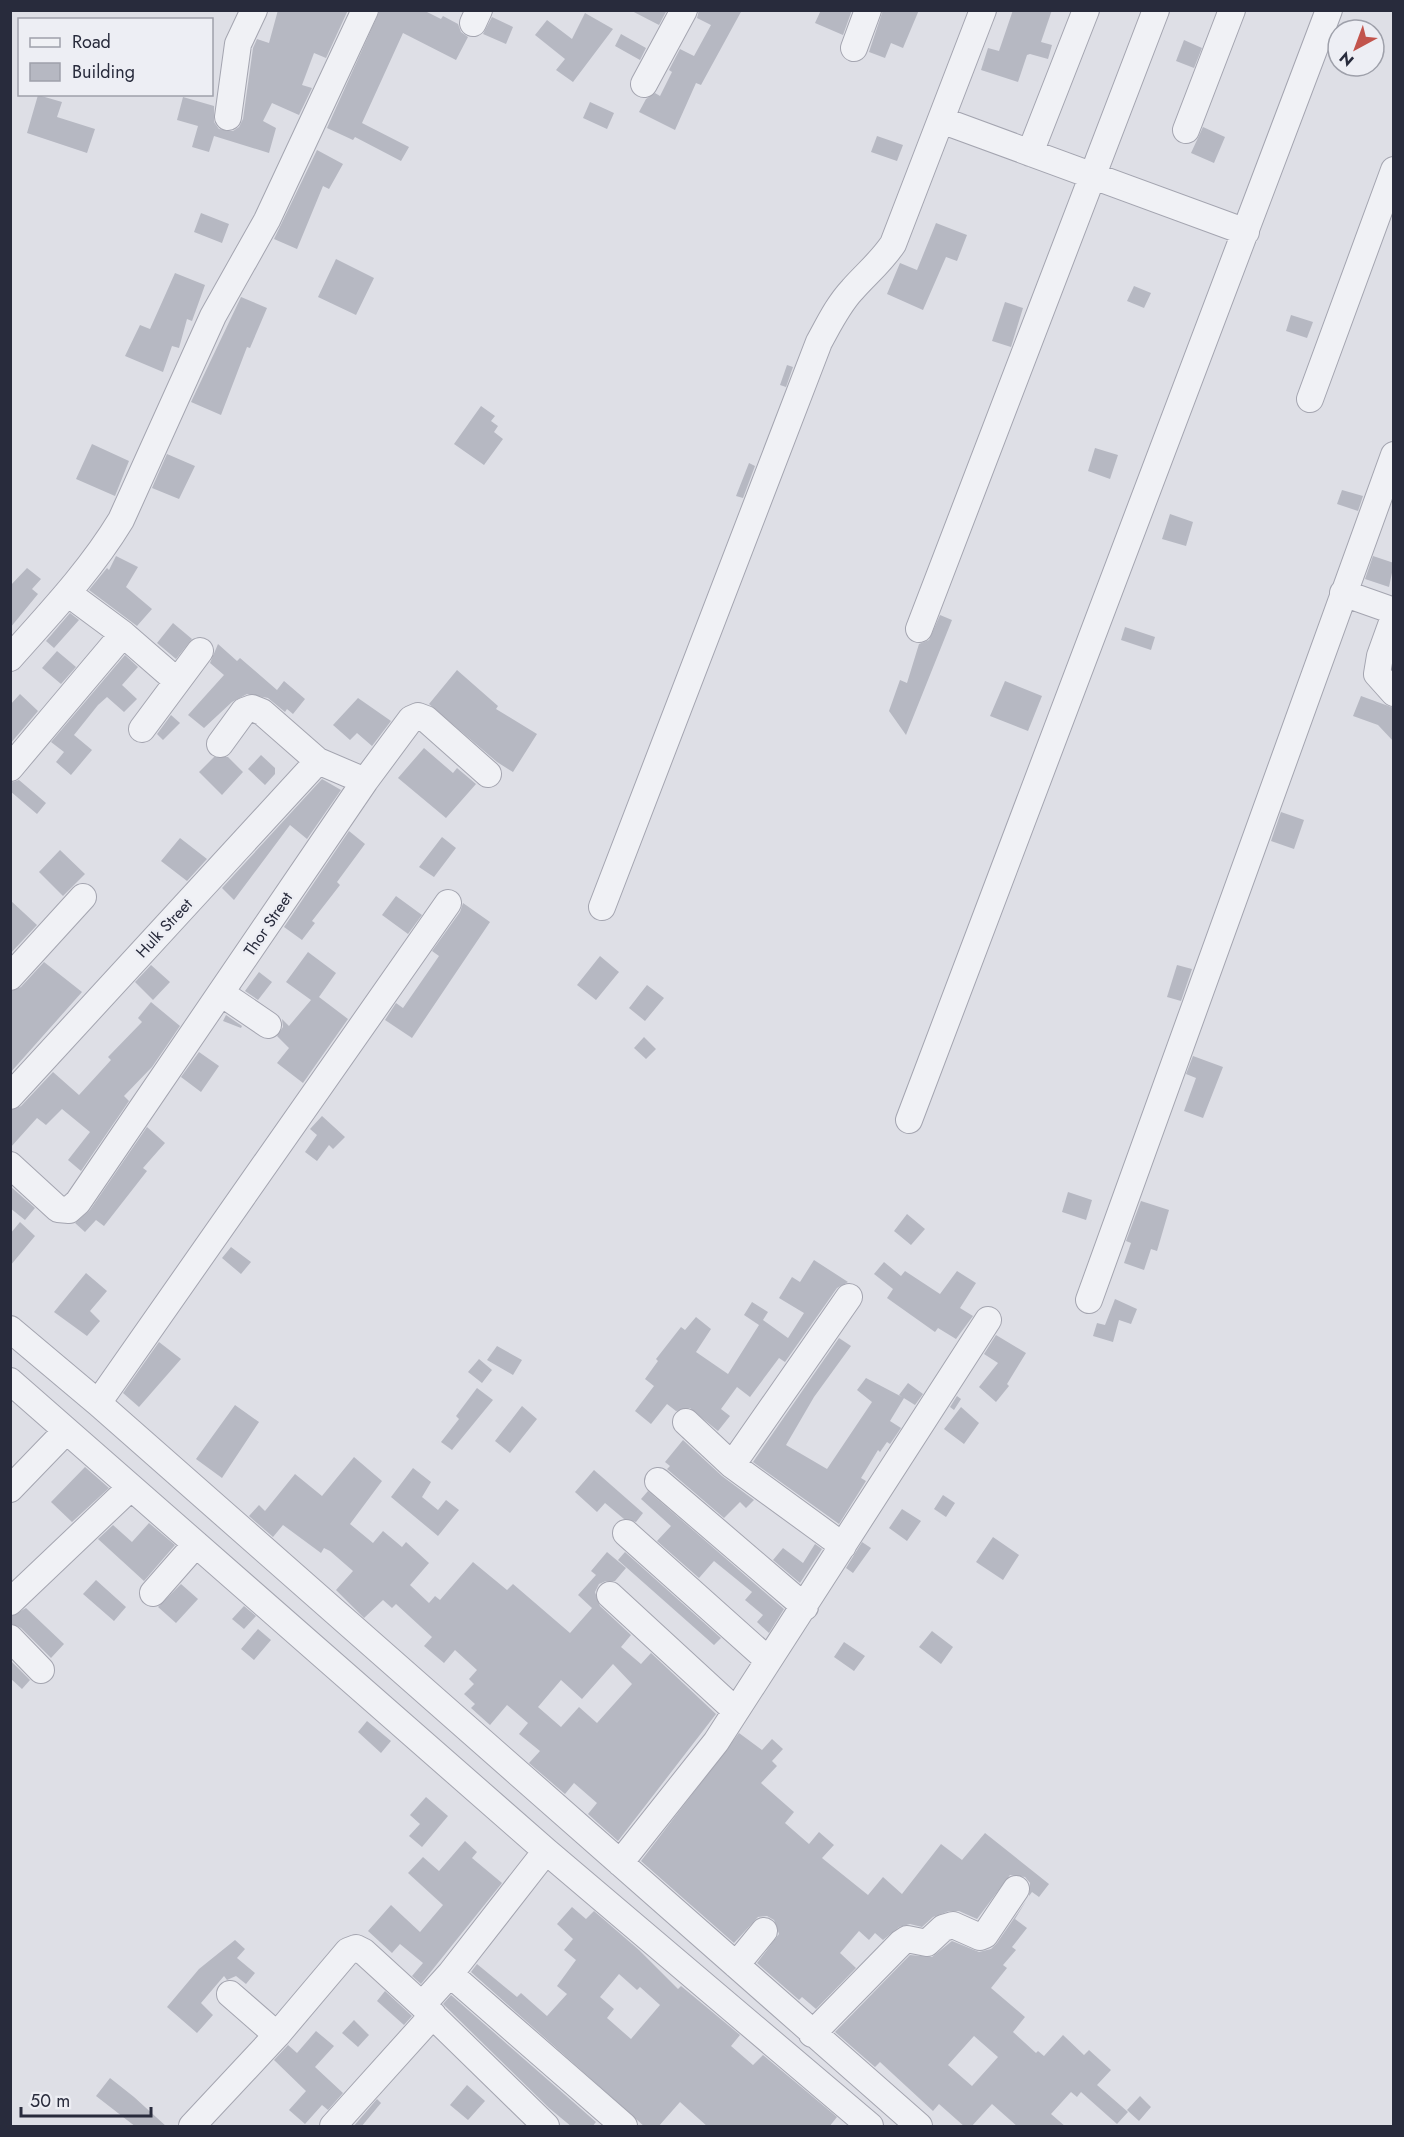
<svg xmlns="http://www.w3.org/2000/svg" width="1404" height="2137" font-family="Jost,sans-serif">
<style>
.building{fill:#b6b8c2;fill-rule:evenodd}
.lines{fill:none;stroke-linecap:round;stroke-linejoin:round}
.minor-casing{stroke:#a4a5b0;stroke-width:28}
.minor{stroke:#f0f1f5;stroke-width:26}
.labels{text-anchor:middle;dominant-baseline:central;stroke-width:5;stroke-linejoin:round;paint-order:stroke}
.street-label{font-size:16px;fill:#282b3c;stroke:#edeef4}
</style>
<rect width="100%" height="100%" fill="#dedfe6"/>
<!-- building -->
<path class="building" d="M278,10H348L326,58L314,53L302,85L312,88L299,115L272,103L263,121L276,128L269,153L214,136L209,152L192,147L198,126L177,120L183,97L214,106V122L219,129L233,131L239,127L243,119L253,48L257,39L269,43Z
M380,10H423L441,19L443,16L458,24L461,32L468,37L456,60L403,33L362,123L409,147L401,161L355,137L353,140L327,128Z
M630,10H667L659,25Z
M699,10H742L701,85L696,83L675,130L639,112L646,99L655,93L660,96L672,72L669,70L680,49L694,56L711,25L697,18Z
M821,10H852L843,35L815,23Z
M883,10H919L903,48L891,43L885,58L869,52Z
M1013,10H1052L1041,42L1052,45L1048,59L1030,54L1027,55L1018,82L981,70L988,48L999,51Z
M585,13L613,29L573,82L556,70L565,59L535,35L547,20L572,39Z
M492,17L513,27L506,44L483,34Z
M621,34L646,48L640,60L615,46Z
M1184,40L1202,48L1194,68L1176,61Z
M38,95L62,102L57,117L95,129L87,153L27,133Z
M590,102L614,113L607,129L583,118Z
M1203,127L1225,137L1214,163L1191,153Z
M877,136L903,145L897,161L871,152Z
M317,150L343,164L329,189L323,186L297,249L274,239Z
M201,213L229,224L222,243L194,232Z
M936,223L967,235L957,261L946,257L923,310L887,294L900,263L917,270Z
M336,259L374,278L356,315L318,297Z
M175,273L205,285L192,321L187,319L179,348L172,346L163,372L125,356L140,325L150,329Z
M1134,286L1151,293L1144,308L1127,301Z
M241,297L267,308L250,348L247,347L221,415L191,402Z
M1005,302L1023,308L1011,347L992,341Z
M1291,315L1313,322L1307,338L1286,331Z
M787,365L793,367L786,387L780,385Z
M481,406L495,416L491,421L498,426L494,432L503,439L484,465L454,444Z
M92,444L129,461L115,496L76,479Z
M1095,448L1118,455L1110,479L1088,471Z
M167,454L195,466L179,499L152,488Z
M749,463L755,466L743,498L736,496Z
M1342,490L1363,496L1358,511L1337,504Z
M1170,514L1193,522L1186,546L1162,539Z
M116,556L138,567L126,587L152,609L137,626L89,590L107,568L109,570Z
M1373,556L1394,563L1389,587L1365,579Z
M27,568L41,579L32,589L38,594L10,628V586Z
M70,613L79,620L54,648L46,641Z
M940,615L952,620L906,735L889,711L900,680L907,683L919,644L929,640Z
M173,623L192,639L176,659L157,643Z
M1125,627L1155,637L1151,650L1121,640Z
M218,644L237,661L240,658L277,690L284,681L305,699L293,714L287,709L285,712L268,698L247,694L232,702L204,728L188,715L224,675L210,663Z
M57,651L76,667L61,684L42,668Z
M125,655L138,667L122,685L137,699L124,712L107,697L98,705L74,735L92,750L71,775L56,762L64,752L51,742Z
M457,670L498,706L496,709L537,734L513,772L497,762L429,704Z
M1005,681L1042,696L1028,731L990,716Z
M20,694L38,711L10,744V705Z
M1361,696L1394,708V742L1378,725L1353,716Z
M358,698L391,721L372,746L357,733L350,740L333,725Z
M171,715L180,723L163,740L157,734Z
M424,748L453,773L457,768L476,784L446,818L398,778Z
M261,755L275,768V774L265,785L248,769Z
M214,757H228L243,772L222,795L199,772Z
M322,779L341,790L307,839L290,825L234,900L222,888Z
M19,780L46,803L37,814L10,791V783Z
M1281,812L1304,820L1294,849L1271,841Z
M349,831L365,844L337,882L340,885L312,921L315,923L302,940L284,927Z
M442,837L456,848L434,877L419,867Z
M180,838L207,859L187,881L161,861Z
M60,850L85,874L63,896L39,872Z
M396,896L422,915L408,934L382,915Z
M10,900L37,925L10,954Z
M463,903L490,922L412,1038L385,1020L396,1003L403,1008L439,956L432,951L460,912Z
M308,952L336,973L319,997L348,1019L303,1083L277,1063L289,1048L277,1036L283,1027L282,1019L289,1026L311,1000L286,982Z
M600,956L619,972L596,1000L577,985Z
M44,962L82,992L10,1073V992L21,987Z
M151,965L170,982L153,1000L135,982Z
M1177,965L1192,969L1181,1001L1167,997Z
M259,972L272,982L258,1000L245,991Z
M647,985L664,998L645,1021L629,1008Z
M151,1002L180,1026L152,1067L124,1096L129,1101L81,1171L68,1160L90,1132L62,1109L46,1125L37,1118L10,1148V1111L21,1106L53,1072L79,1095L111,1060L108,1057L142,1022L138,1018Z
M226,1015L242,1026L241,1028L223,1021Z
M644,1037L656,1049L646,1059L634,1048Z
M199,1052L219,1066L201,1092L181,1077Z
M1193,1056L1223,1067L1203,1118L1184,1111L1196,1078L1186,1074Z
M322,1116L345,1137L333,1149L329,1145L317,1161L305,1152L317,1135L310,1129Z
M147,1127L165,1143L143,1168L147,1171L104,1226L96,1220L85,1232L75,1223L90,1210Z
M10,1186L35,1208L25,1220L10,1208Z
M1068,1192L1092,1200L1086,1220L1062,1212Z
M1141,1201L1169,1210L1157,1251L1151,1249L1144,1270L1124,1263L1131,1243L1126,1241Z
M907,1214L925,1229L911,1245L894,1231Z
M20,1222L35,1236L10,1266V1234Z
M231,1247L251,1262L241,1274L222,1258Z
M814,1260L848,1282L837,1288L785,1362L779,1358L750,1397L737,1387L721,1409L730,1416L718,1431L690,1408L676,1411L667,1404L651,1424L635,1411L654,1386L645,1379L658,1361L656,1359L681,1327L685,1330L696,1317L711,1329L696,1352L728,1374L759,1325L744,1315L752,1302L768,1312L763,1320L788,1338L804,1313L779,1298L792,1277L800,1282Z
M884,1262L901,1276L905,1271L940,1294L957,1271L976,1283L960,1308L973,1316L956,1339L938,1328L935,1332L887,1298L893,1289L874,1274Z
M86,1273L107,1291L90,1311L100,1321L87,1336L54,1312Z
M1115,1299L1137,1309L1131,1324L1119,1320L1113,1342L1093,1336L1097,1323L1105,1325Z
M996,1335L1026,1353L1007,1384L1009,1386L996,1402L979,1387L998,1363L984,1354Z
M839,1338L851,1346L814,1397L786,1445L827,1469L872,1402L857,1390L866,1378L904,1398L890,1421L901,1428L890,1444L887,1442L880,1452L878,1450L861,1478L866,1481L839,1524L753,1462Z
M159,1342L181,1359L139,1407L123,1393Z
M497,1346L522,1360L513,1375L487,1360Z
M479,1359L492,1370L482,1383L468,1372Z
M908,1383L923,1394L915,1405L899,1395Z
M477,1388L493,1400L452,1450L441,1442L459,1419L456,1416Z
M957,1396L961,1399L954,1410L950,1407Z
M235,1405L259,1422L222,1478L196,1459Z
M522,1406L537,1419L510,1453L495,1441Z
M961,1407L979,1423L964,1444L944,1429Z
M683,1440L722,1476L754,1500L746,1508L740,1502L724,1518L667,1469L670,1466L665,1462Z
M354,1457L382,1481L350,1524L373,1543L383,1531L402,1547L406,1542L429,1563L410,1585L429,1603L435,1596L440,1600L473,1562L507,1590L513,1584L570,1633L592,1608L578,1595L596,1575L591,1571L607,1552L626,1568L615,1581H606L599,1584L595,1592L600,1606L631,1635L621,1647L641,1664L651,1653L716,1714L618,1841L588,1814L597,1803L574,1783L565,1794L529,1763L540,1751L519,1734L528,1723L507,1705L490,1725L471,1708L475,1704L464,1694L474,1684L469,1679L477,1670L455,1650L444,1663L424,1646L432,1637L396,1604L392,1608L383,1600L364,1618L336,1590L353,1571L330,1551L324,1548L321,1553L283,1525L273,1537L249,1516L259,1505L265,1511L295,1474L322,1496ZM613,1664L632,1684L597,1723L579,1707L561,1727L538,1707L561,1680L582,1699Z
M85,1467L109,1488L72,1522L51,1502Z
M413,1468L431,1482L422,1497L438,1510L446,1500L459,1510L438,1536L391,1497Z
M594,1470L643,1513L636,1522L624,1519L605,1503L597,1512L575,1492Z
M648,1491L784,1609L769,1633L757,1622L763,1615L745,1600L752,1592L714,1561L699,1578L657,1541L671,1526L641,1499Z
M943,1495L955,1503L946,1517L934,1509Z
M902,1509L921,1521L907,1541L889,1528Z
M149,1523L175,1545L144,1581L98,1539L113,1525L132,1542Z
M993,1537L1019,1555L1003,1580L976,1562Z
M862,1542L871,1548L853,1573L846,1568Z
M815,1544L822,1549L800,1583L773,1560L783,1548L803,1563Z
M625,1552L721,1638L714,1645L618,1560Z
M96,1580L126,1607L114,1621L83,1594Z
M181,1584L198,1599L176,1623L158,1607Z
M244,1606L256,1616L244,1629L232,1619Z
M26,1608L64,1644L51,1658L21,1628L10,1623V1617Z
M258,1629L271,1640L254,1660L241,1649Z
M932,1631L953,1647L941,1664L919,1647Z
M844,1642L865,1656L854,1671L834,1657Z
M10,1660L30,1680L22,1689L10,1678Z
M367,1721L391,1741L381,1753L358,1732Z
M739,1733L762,1750L772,1739L783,1749L772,1761L777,1766L761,1783L794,1812L785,1823L809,1844L819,1832L834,1845L822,1858L868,1895L883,1877L902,1894L941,1844L962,1860L985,1833L1049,1884L1039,1897L1032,1892L1029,1896L1030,1883L1025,1877L1010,1875L977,1919L959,1911H949L933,1917L922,1927L910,1924L899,1927L883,1940L875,1933L869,1940L859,1931L840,1953L856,1968L816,2009L802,1997L799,2000L757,1963L779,1934L774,1920L767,1916L758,1917L734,1943L641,1861Z
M426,1797L448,1816L422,1847L409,1836L420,1824L410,1815Z
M465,1841L477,1852L472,1858L502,1883L421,1984L412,1976L423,1963L400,1944L392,1953L368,1931L391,1905L420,1932L443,1905L408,1873L423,1857L439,1871Z
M1026,1901L1015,1919L1027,1928L1012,1947L1016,1950L1003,1965L1007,1968L991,1988L1025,2017L1013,2032L1036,2053L1038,2051L1044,2056L1063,2035L1084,2055L1089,2050L1111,2070L1097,2085L1128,2112L1117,2124L1081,2092L1077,2097L1071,2092L1051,2114L1066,2127H1018L992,2104L971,2127H965L939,2104L933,2111L880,2062L875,2067L835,2032L910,1955L932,1957L952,1941L979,1952L991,1949L997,1943ZM974,2036L998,2057L972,2086L948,2065Z
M572,1907L586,1919L594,1911L639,1950L678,1989L681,1986L740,2035L731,2046L753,2065L763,2055L837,2117L829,2127H708L680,2102L658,2127H645L471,1972L477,1964L517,1997L521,1993L547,2016L567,1994L557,1986L576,1960L564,1950L573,1939L557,1924ZM619,1974L637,1990L640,1987L660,2005L631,2039L607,2018L614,2009L600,1997Z
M235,1940L245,1949L237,1958L255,1973L246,1984L236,1976L227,1980L224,1976L201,2003L213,2015L197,2033L167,2007L199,1969Z
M385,1991L412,2016L404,2025L377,2001Z
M451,1995L596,2122L592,2127H572L549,2108L445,2006L443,2004Z
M354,2020L369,2035L358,2047L342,2033Z
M316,2031L334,2046L315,2067L343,2093L328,2110L322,2105L305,2124L289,2110L306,2091L274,2060L288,2045L297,2053Z
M110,2078L134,2097L167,2127H136L96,2096Z
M467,2085L485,2101L468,2120L450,2105Z
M1140,2096L1151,2107L1139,2121L1127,2110Z
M377,2099L381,2103L361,2127H353Z"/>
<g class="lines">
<!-- minor casing -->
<g class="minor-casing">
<path id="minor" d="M473,23L479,10
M854,48L868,10
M644,84L684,10
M228,117L238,44L254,10
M941,120L1246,232
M1186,130L1232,10
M1030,153L1086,10
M1310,399L1394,170
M1343,593L1394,611
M69,594L123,634L177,681
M1394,617L1380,656L1377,674L1394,693
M919,629L1156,10
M10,658C50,613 90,571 121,520L213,316L267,220L365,10
M142,729L200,651
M220,744L244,711L252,708L262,712L318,761L365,781
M10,768L123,634
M602,907L819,342C829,324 838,305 852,290C866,274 881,262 893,244L983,10
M10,977L83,897
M221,993L268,1025
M10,1096L318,761
M909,1120L1329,10
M10,1165L58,1209L69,1210L78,1202L365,781L411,719L418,716L426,719L488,774
M1089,1300L1394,455
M10,1329L98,1403L919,2126
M10,1381L546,1851L870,2126
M98,1403L448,903
M686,1422L732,1465L843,1546
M732,1465L849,1297
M658,1481L805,1607
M10,1489L66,1431
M626,1533L768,1660
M153,1593L196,1544
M610,1595L736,1711
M10,1602L130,1488
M10,1638L41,1670
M546,1851L450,1974L422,2005L546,2126
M620,1863L716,1742L988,1320
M736,1965L764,1931
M450,1974L624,2126
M230,1994L277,2035
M812,2034L901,1943L907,1939L927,1943L943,1928L953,1925L980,1937L985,1935L1016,1889
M192,2126L277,2035L348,1951L356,1948L364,1952L422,2005
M333,2126L433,2015"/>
</g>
<!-- minor -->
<use href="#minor" class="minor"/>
</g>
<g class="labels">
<!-- street labels -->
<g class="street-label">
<text transform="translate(268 924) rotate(-56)">Thor Street</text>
<text transform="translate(164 928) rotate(-47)">Hulk Street</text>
</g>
</g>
<!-- border -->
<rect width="1404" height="2137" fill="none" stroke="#282b3c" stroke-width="24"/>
<!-- legend -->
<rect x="18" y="18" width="195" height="78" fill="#edeef4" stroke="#9ea0aa" stroke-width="1.5"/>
<rect x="30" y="38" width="30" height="9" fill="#f0f1f5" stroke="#9ea0aa" stroke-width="1.5"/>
<text x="72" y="48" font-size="18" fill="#282b3c">Road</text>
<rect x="30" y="63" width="30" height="18" fill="#b6b8c2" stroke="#9ea0aa" stroke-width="1.5"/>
<text x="72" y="78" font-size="18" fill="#282b3c">Building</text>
<!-- north arrow -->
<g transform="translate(1356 48) rotate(221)"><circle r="28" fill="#edeef4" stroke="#9ea0aa" stroke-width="1.5"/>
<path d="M0-4.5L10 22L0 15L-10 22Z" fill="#c2544c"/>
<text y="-9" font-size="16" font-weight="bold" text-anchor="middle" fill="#282b3c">N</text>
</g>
<!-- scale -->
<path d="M21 2107v9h130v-9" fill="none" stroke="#282b3c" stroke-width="3"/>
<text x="30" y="2107" font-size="18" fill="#282b3c" stroke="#edeef4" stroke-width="4.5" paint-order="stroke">50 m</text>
</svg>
